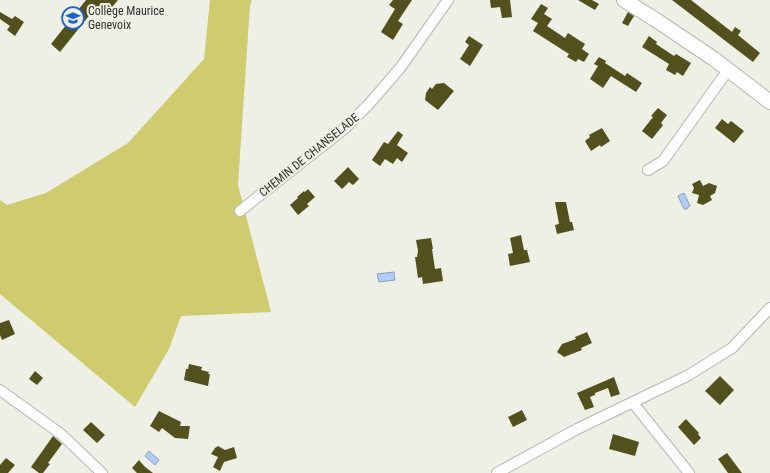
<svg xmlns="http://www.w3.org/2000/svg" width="770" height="473" font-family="'Roboto Condensed',sans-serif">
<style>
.green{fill:#cecc6f}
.water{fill:#b0cdfa;stroke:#8a9ebd}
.building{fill:#52511e}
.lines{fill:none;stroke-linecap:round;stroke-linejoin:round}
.street-casing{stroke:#b7b7ae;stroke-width:12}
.secondary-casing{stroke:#b7b7ae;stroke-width:16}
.street{stroke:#fff;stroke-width:10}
.secondary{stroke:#fff;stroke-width:14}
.labels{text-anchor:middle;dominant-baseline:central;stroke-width:4;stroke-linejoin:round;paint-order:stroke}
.poi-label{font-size:12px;fill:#32322e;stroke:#eeefe5;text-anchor:start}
.street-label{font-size:12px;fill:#32322e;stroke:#eeefe5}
</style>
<rect width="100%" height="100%" fill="#eeefe5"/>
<!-- green -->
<path class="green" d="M210,0H252L250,5L238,185L271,312L181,316L169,349L135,407L0,294V200L7,205L46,193L128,143L204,59Z"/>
<!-- water -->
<path class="water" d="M684,193L690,206L688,207L687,209H684L678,196Z
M394,272L395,280L379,282L377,274Z
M149,451L159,460L155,465L145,456Z"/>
<!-- building -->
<path class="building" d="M86,0H118L108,12L100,6L94,14L92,12L60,52L51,44Z
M393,0H412L398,21L403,24L393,40L381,32L395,9L389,5Z
M490,0H510L512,17L502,18L500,7L491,8Z
M578,0H592L599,4L595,10Z
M672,0H691L732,32L735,27L741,31L738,35L760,53L753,62Z
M541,4L548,8L544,14L552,19L547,26L565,38L568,33L585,44L582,49L589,54L584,62L578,59L576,62L567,57L569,54L533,31L538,23L531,19Z
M0,12L12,19L15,16L24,22L15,36L7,30L10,26L0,19Z
M628,12L634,16L628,26L622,23Z
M469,36L483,45L470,66L460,59L469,45L465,42Z
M649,36L657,42L656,44L674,56L676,54L691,63L683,76L677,72L675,75L666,70L669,64L642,47Z
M599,57L606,61L605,63L625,76L627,73L642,83L636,92L611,76L603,88L590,79L598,66L594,64Z
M444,83L454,91L438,110L425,100L426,93L430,87L432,89L436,84Z
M658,108L667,115L661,123L663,125L652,139L642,131L653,117L651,116Z
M722,119L728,124L731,121L744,131L734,143L715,128Z
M602,128L610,141L601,147L600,145L591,151L585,141L590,137L589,135Z
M398,131L403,135L397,145L408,153L402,162L397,158L393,164L385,159L380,166L372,160L384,142L388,144Z
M348,167L359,179L353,185L349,182L342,189L334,181Z
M700,180L703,186L709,183L717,186L715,193L710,196L712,200L703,205L697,203L699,195L692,193L694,188L692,184Z
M308,189L315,197L307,204L309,206L298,215L290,205L298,198L297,197L304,191L305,192Z
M555,202H566L570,222H572L574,230L557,234L555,225L559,224Z
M521,235L524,250H527L530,262L510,266L508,254L513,253L510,238Z
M431,238L433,249H432L435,269L441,268L443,281L423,284L422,277L418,278L415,257H417L418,251L416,240Z
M9,320L15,334L2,340L0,335V323Z
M587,332L592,343L581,348L582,350L564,357L557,352L562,344L576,339L575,337Z
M189,364L202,367L201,370L209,372L208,374H210L208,386L184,380L186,369H188Z
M35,371L43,378L37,385L29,379Z
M720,376L734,390L720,405L705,391Z
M614,377L620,394L611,397L608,388L595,393V395L590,397L594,407L585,410L577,393Z
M522,410L527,420L513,427L508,417Z
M159,411L181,422L180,426H190L188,439L175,438L162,428L159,432L150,426Z
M686,419L699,433L698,434L701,438L694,445L678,427Z
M91,422L105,435L97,443L83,430Z
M613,434L639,442L635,456L609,449Z
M53,436L62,444L48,463L50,464L43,473H39L31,467Z
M218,446L225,450L234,447L237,458L224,462L220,471L213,467L218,457L211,454L215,448Z
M727,453L742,473H728L718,459Z
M6,458L15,465L8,473H0V465Z
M139,460L144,466L153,473H137L132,468Z"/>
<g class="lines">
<!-- street casing -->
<g class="street-casing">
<path id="street" d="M648,170L663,161L728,70
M240,211L344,129L369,104L401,67L448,0
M0,390L61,434L102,473
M633,403L689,473
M497,473L577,429L687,376L732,348L770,308"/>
</g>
<!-- secondary casing -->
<g class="secondary-casing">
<path id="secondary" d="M624,0L656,20L714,59L770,102"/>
</g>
<!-- street -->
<use href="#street" class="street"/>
<!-- secondary -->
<use href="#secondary" class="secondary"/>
</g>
<!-- icons -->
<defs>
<g id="school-ring" transform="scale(1.15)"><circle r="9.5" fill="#eeefe5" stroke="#1c62ce" stroke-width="1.5"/><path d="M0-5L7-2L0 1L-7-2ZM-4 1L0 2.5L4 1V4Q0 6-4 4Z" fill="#1c62ce"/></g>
</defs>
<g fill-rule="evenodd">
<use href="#school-ring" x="73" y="18"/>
</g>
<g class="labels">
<!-- poi labels -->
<g class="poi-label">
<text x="88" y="11">Collège Maurice<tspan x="88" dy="14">Genevoix</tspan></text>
</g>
<!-- street labels -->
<g class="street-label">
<text transform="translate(309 155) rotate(-39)">CHEMIN DE CHANSELADE</text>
</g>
</g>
</svg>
